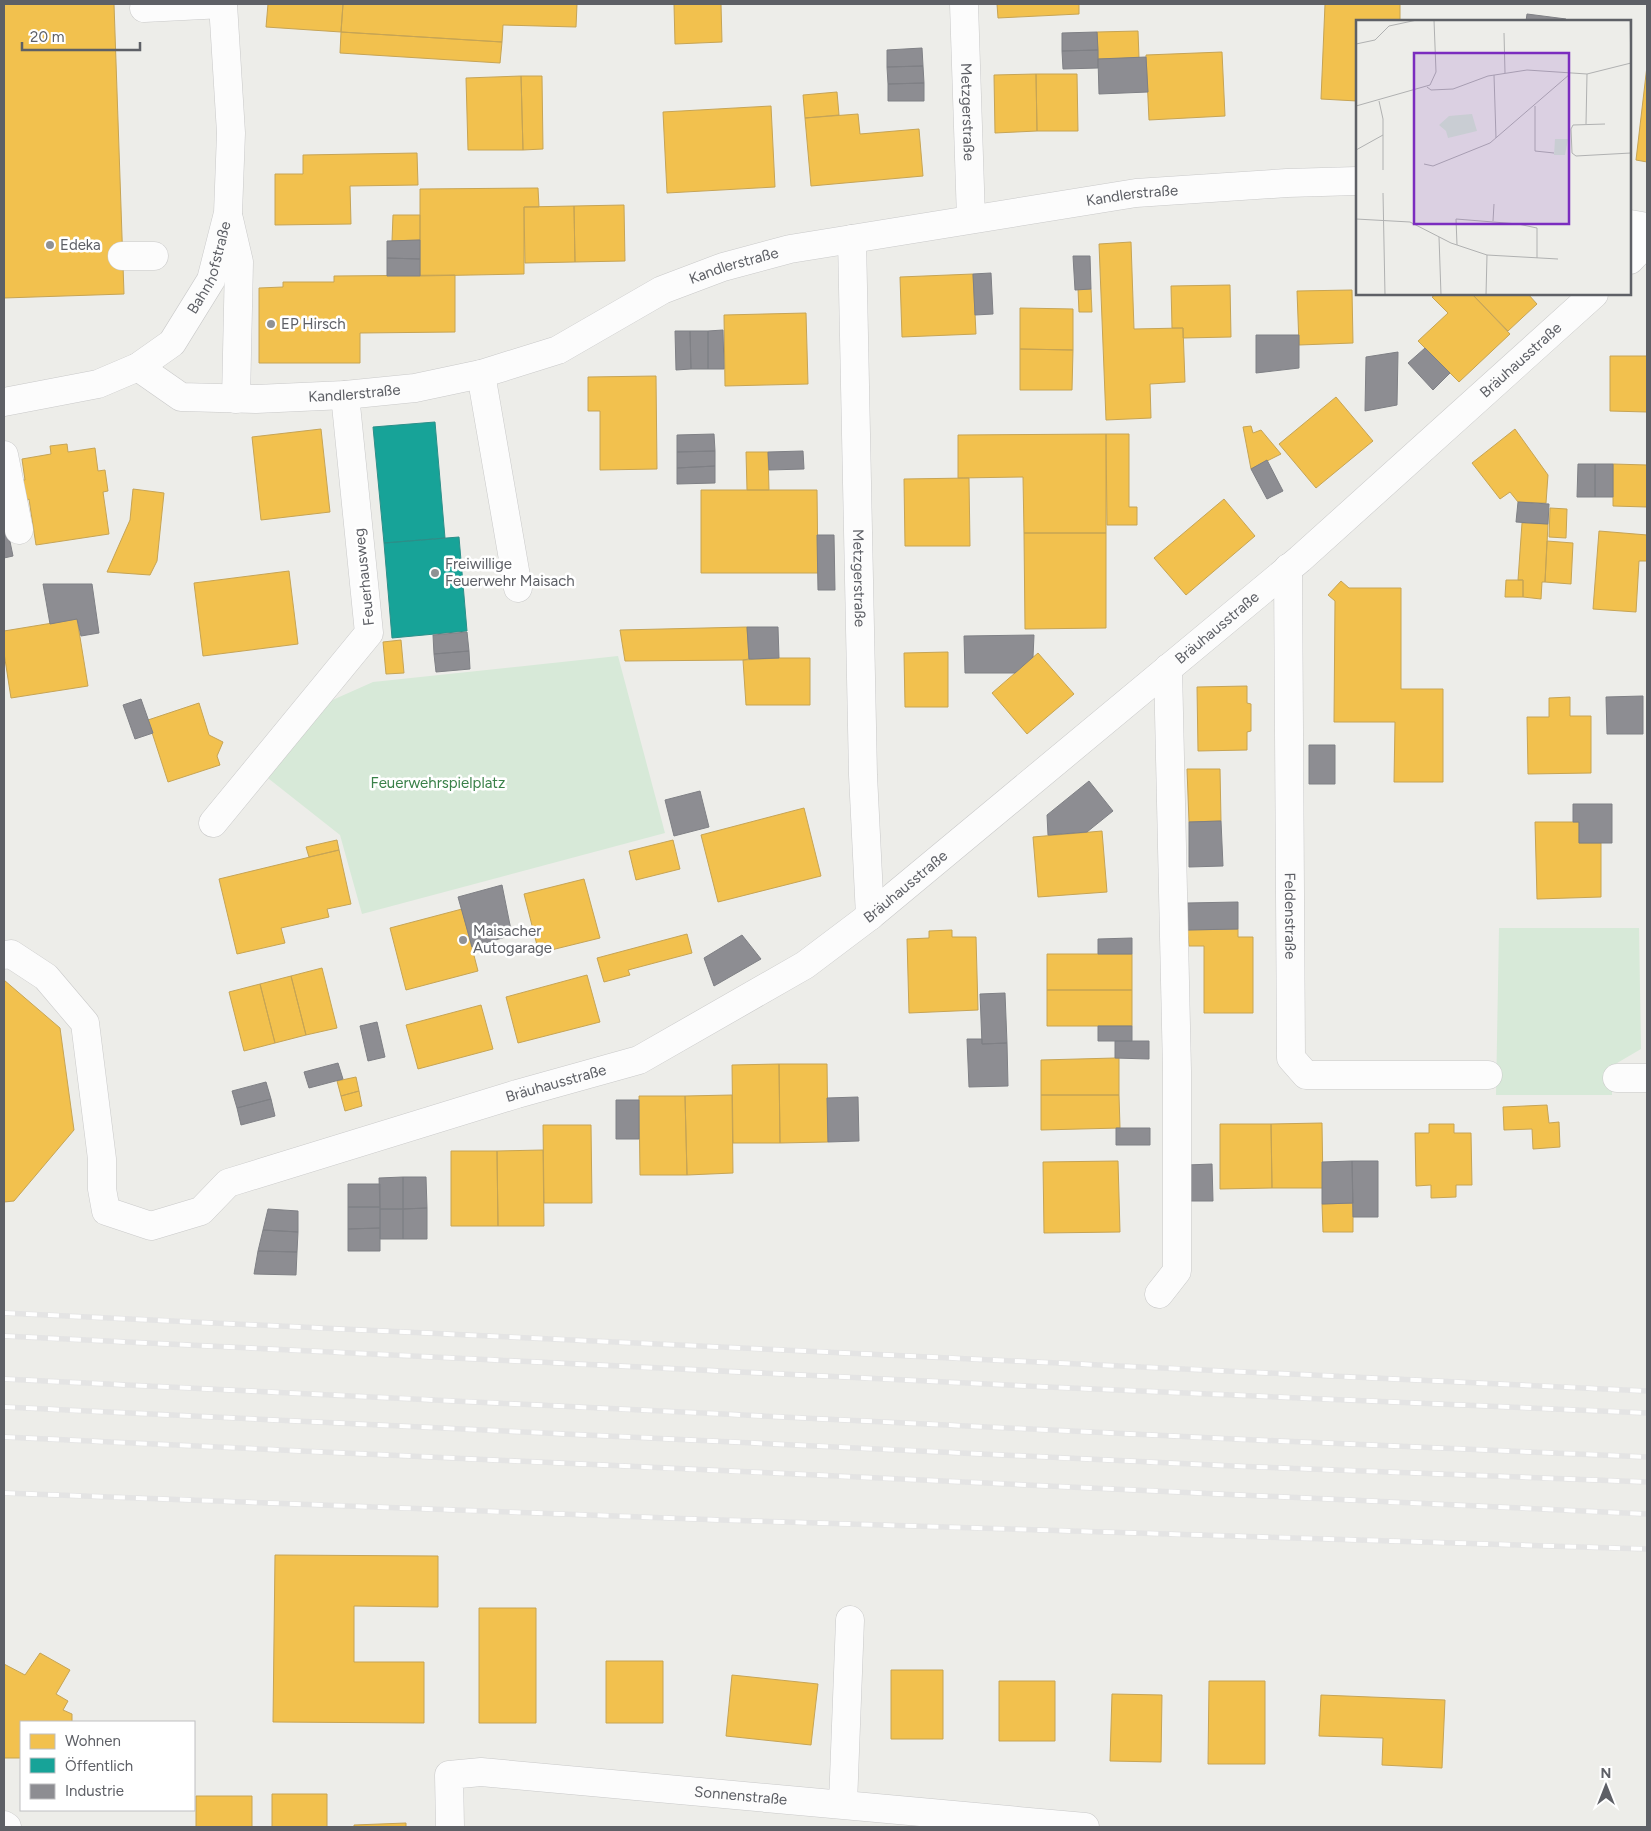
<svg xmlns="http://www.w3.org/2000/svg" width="1651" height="1831" font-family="Figtree,sans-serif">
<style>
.green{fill:#d7e9d8}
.homes{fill:#f2c14e;stroke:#c6a455}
.public{fill:#17a398;stroke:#2c8f89}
.industry{fill:#8d8d92;stroke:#7f8085}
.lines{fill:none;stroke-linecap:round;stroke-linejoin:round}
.minor-casing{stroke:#c9c9c9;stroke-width:29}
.minor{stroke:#fcfcfc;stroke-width:28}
.rail-casing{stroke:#e4e4e4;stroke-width:5.5}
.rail{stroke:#fff;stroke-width:4;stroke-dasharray:11;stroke-linecap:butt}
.poi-dot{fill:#909194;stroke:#fff;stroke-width:2}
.labels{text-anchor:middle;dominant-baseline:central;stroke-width:5;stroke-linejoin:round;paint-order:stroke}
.street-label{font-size:15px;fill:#5e6066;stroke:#fff}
.poi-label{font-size:15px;fill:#5e6066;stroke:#fff;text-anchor:start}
.park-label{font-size:15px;fill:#3a8149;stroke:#fff}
.inset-road{fill:none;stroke:#b0b1b1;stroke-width:1}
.view{fill:#7b2cbf;fill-opacity:0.15;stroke:#7b2cbf;stroke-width:2.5}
.inset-edge{fill:none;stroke:#5e6066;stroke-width:2.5}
</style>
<rect width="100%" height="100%" fill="#edede9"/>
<!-- green -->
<path class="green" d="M618,656L665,833L362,914L340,835L264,775L319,706L373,682Z
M1499,928H1639L1641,1049L1612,1066V1095H1496Z"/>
<!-- homes -->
<path class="homes" d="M4,4H114L124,294L4,298Z
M268,4H343L341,32L266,27Z
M343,4H577L576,27L503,25L502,42L341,32Z
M674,4H721L722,42L675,44Z
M997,4H1079V14L998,18Z
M1325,4H1400V21H1357V101L1321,99Z
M1138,31L1139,58L1098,59L1097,32Z
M341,32L502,42L500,63L340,53Z
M1222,52L1225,116L1149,120L1146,55Z
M1647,66V162L1636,160Z
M1036,74L1037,131L995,133L994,75Z
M1036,74H1077L1078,131H1037Z
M521,76L523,150H468L466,78Z
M521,76H542L543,149L523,150Z
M837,92L839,115L805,118L803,95Z
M771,106L775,187L667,193L663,112Z
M858,114L860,134L919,129L923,176L811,186L805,118Z
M417,153L418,185L350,186L351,224L275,225V174H303V155Z
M538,188L539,207H524V274L420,276V189Z
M624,205L625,261L575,262L574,206Z
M574,206L575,262L525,263L524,207Z
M393,215H420V240L392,241Z
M1131,242L1134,329L1183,328L1185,382L1150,384L1151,418L1106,420L1099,244Z
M973,274L976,334L902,337L900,277Z
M455,275V332L360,333V363H259V288L283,287V282H334V276Z
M1230,285L1231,337L1183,338V328H1172L1171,286Z
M1078,289H1091L1092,312H1079Z
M1352,290L1353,343L1299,345L1297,291Z
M1437,294H1472L1510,334L1459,382L1418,341L1448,313L1432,297Z
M1472,294H1528L1537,304L1508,331Z
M1020,308L1073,309V350L1020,349Z
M806,313L808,384L725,386L724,315Z
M1020,349L1073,350L1072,390H1020Z
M1610,356H1647V412L1610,411Z
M656,376L657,469L600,470V411H588V377Z
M1336,397L1373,441L1316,488L1279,444Z
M1251,426L1253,433L1261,430L1281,454L1251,469L1243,427Z
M321,429L330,512L261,520L252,437Z
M1515,429L1548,475L1546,503L1518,502L1510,492L1500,499L1472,463Z
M1106,434V533H1024L1023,477L958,478V435Z
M1106,434H1129V507H1137V525H1107Z
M67,444L68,452L95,448L98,471L105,470L108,491L103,492L109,534L36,545L29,499L26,501L21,480H25L22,459L51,454L50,446Z
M746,452H768L769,490H747Z
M1613,464L1647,465V507L1613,506Z
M969,478L970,546H905L904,479Z
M133,489L164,493L157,561L150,575L107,572L130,520Z
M701,490H817L818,573H701Z
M1224,499L1255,536L1186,595L1154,558Z
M1550,508L1567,509L1566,538L1549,537Z
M1522,523L1548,524L1545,582H1542L1541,599L1523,597V580H1518Z
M1599,531L1647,535V561H1639L1636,612L1593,609Z
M1024,533H1106V628L1025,629Z
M1547,541L1573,543L1571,584L1545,582Z
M289,571L298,644L203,656L194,583Z
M1506,580H1523V597H1505Z
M1341,581L1349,588H1401V689H1443V782H1394L1395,722H1334L1335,601L1328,595Z
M77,619L88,686L11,698L4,653V631Z
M747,627L749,659L743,660L625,661L620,630Z
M401,640L404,673L386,674L383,642Z
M948,652V707H905L904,653Z
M1038,653L1074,694L1027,734L992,693Z
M779,658H810V705H746L743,660Z
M1247,686V703L1251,704V731L1247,732V750L1198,751L1197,687Z
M1570,697V716H1591V773L1528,774L1527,717H1549V698Z
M199,703L209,735L223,742L217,756L220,765L168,782L148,720Z
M1187,769H1220L1221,821L1189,822Z
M804,808L821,876L718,902L701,835Z
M1535,822H1579V843H1601V897L1537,899Z
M1102,831L1107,892L1038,897L1033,837Z
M337,840L339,850L309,857L306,847Z
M673,840L680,869L636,880L629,851Z
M339,850L351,904L327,909L329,917L281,928L285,943L237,954L219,879Z
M584,879L600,938L539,953L524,894Z
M462,909L478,971L406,990L390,928Z
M1238,929V937H1253V1013H1204V946H1189L1187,930Z
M952,930V937H976L978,1010L909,1013L907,939L929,938V931Z
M687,934L692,953L628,970L630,975L604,982L597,958Z
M1047,954H1132V990H1047Z
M322,968L337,1028L306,1035L291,976Z
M587,975L600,1022L518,1043L506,997Z
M291,976L306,1035L275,1043L260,984Z
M4,980L60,1028L74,1130L14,1201L4,1202Z
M260,984L275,1043L244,1051L229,992Z
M1047,990H1132V1026H1047Z
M481,1005L493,1049L418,1069L406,1025Z
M1115,1058H1119V1095H1041V1060Z
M779,1064L780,1143H733L732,1065Z
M779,1064H827L828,1142L780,1143Z
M356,1077L359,1091L341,1096L337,1081Z
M359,1091L362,1106L345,1111L341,1096Z
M732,1095L733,1173L687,1175L685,1096Z
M1041,1095H1119L1120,1128L1041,1130Z
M639,1096H685L687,1175H640Z
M1547,1105L1549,1123L1559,1122L1560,1147L1533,1149L1532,1129L1504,1130L1503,1107Z
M1322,1123L1323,1188H1272L1271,1124Z
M1220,1124H1271L1272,1188L1220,1189Z
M1429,1124H1454V1133H1471L1472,1185H1456V1197L1431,1198V1185L1416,1186L1415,1133H1429Z
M543,1125H591L592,1203H544Z
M543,1150L544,1226H498L497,1151Z
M451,1151H497L498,1226H451Z
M1118,1161L1120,1232L1044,1233L1043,1162Z
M1353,1203V1232H1323L1322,1204Z
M275,1555L438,1556V1607L354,1606V1662H424V1723L273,1722Z
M479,1608H536V1723H479Z
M40,1653L70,1670L56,1694L68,1701L63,1710L72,1714V1722H21V1758H4V1664L25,1675Z
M606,1661H663V1723H606Z
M891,1670H943V1739H891Z
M732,1675L818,1684L811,1745L726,1736Z
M999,1681H1055V1741H999Z
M1209,1681H1265V1764H1208Z
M1112,1694L1162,1695L1161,1762L1110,1761Z
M1321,1695L1445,1700L1442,1768L1382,1765L1383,1738L1319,1736Z
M272,1794H327V1827H272Z
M196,1796H252V1827H196Z
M406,1823V1827H354V1825Z"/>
<!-- public -->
<path class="public" d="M435,422L445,538L384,543L373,427Z
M459,537L467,631L392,638L384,543Z"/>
<!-- industry -->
<path class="industry" d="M1527,14L1566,19L1565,21H1526Z
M1097,32L1098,50L1062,51V33Z
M922,48L923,66L887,67V50Z
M1098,50V68L1063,69L1062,51Z
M1146,57L1148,92L1099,94L1098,59Z
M923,66L924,83L888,84L887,67Z
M924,83V101H888V84Z
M420,240V259L387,258V241Z
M1073,256H1090L1091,289L1075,290Z
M387,258L420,259V276H387Z
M991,273L993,314L975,315L973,274Z
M723,330L724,369H708V331Z
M675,331H690L691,369L676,370Z
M690,331H708V369H691Z
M1256,335H1299V368L1256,373Z
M1425,348L1450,373L1433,390L1408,363Z
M1398,352L1397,405L1365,411L1366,357Z
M714,434L715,451L677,452V435Z
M715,451V466L677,468V452Z
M803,451L804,469L769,470L768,452Z
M1267,460L1283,491L1267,499L1251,469Z
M1578,464H1595V497H1577Z
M1595,464H1613V497H1595Z
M715,466V483L677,484V468Z
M1518,502L1549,504L1548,524L1516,522Z
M4,513L13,556L4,558Z
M817,535H834L835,590H818Z
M43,584H92L99,633L81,636L77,619L50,624Z
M747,627H778L779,658L749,659Z
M467,632L469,651L434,654L433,635Z
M1034,635L1033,657L1015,673H965L964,636Z
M469,651L470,669L436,672L434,654Z
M1643,696V734H1607L1606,697Z
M141,699L153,733L135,739L123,705Z
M1309,745H1335V784H1309Z
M1089,781L1113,811L1087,832L1048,835L1047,815Z
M700,791L709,827L674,836L665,800Z
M1573,804H1612V843H1579V822H1573Z
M1221,821L1223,866L1189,867V822Z
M502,885L512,935L472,947L458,897Z
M1238,902V929L1187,930V903Z
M742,935L761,959L714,986L704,958Z
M1132,938V954H1098V939Z
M1005,993L1007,1043L982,1044L980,994Z
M377,1022L385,1057L368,1061L360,1026Z
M1098,1026H1132V1041H1098Z
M967,1039H982V1044L1007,1043L1008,1086L969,1087Z
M1115,1041H1149V1059L1115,1058Z
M338,1063L343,1079L309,1088L304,1072Z
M266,1082L271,1099L237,1108L232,1091Z
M858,1097L859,1141L828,1142L827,1098Z
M271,1099L275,1116L241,1125L237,1108Z
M616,1100H639V1139H616Z
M1116,1128H1150V1145H1116Z
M1352,1161H1378V1217H1353Z
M1352,1161L1353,1203L1322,1204V1162Z
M1212,1164L1213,1201H1188L1187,1165Z
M403,1177V1209H380L379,1178Z
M403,1177H426L427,1208L403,1209Z
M348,1184H380V1207H348Z
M348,1207H380V1228L348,1229Z
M427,1208V1239H403V1209Z
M268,1209L298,1211V1232L263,1230Z
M380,1209H403V1239H380Z
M380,1228V1251H348V1229Z
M263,1230L298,1232L297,1252L258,1251Z
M258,1251L297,1252L296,1275L254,1274Z"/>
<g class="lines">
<!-- minor casing -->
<g class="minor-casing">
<g id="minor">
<path id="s1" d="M964,4L971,219"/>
<path d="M144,8L223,4"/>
<path d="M229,219L239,262L236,399"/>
<path d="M1630,224L1647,227"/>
<path id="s2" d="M852,239L863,775L870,916"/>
<path d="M122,256H154"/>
<path d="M1630,260L1647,242"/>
<path id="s3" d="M138,367L181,397L256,399L345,395L415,388L481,374L558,350L662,290L723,267L790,249L1136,193L1287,183L1357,181"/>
<path d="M481,374L518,588"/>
<path id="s4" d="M4,402L98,384L138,367L172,343L211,280L228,213L231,133L223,4"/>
<path d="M4,455L19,530"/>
<path id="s5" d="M1288,568L1291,1058L1306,1075H1488"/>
<path d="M213,823L369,633L345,395"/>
<path id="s6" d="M4,955L11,954L46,977L85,1023L102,1159V1189L106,1211L151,1226L201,1211L228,1183L517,1094L639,1060L805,965L870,916L1300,559L1594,294"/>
<path d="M1617,1078H1647"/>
<path d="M1159,1294L1177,1271V1071L1168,668"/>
<path d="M843,1804L850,1620"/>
<path d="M4,1825L7,1827"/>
<path id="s7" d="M450,1827L449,1775L481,1772L1085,1827"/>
</g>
</g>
<!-- minor -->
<use href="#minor" class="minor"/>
<!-- rail casing -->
<g class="rail-casing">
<path id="rail" d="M4,1313L1647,1391
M4,1336L1048,1387L1647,1413
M4,1379L1234,1439L1647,1457
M4,1407L1233,1466L1647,1482
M4,1437L1647,1514
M4,1493L721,1520L1647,1549"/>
</g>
<!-- rail -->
<use href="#rail" class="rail"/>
</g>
<!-- markers -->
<g class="poi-dot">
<circle cx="50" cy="245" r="5"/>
<circle cx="271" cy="324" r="5"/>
<circle cx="435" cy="573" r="5"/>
<circle cx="463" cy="940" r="5"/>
</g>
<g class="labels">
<!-- street labels -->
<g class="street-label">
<text stroke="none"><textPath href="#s1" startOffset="108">Metzgerstraße</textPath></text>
<text stroke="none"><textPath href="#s3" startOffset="1036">Kandlerstraße</textPath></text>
<text stroke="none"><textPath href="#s4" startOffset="266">Bahnhofstraße</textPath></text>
<text stroke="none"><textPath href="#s3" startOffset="631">Kandlerstraße</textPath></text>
<text stroke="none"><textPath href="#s6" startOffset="1995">Bräuhausstraße</textPath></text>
<text stroke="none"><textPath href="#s3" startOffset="226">Kandlerstraße</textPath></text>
<text transform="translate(364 577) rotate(-96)">Feuerhausweg</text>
<text stroke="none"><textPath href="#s2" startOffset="339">Metzgerstraße</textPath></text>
<text stroke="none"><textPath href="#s6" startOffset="1590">Bräuhausstraße</textPath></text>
<text stroke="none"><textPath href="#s6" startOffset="1185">Bräuhausstraße</textPath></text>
<text stroke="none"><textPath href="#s5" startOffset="348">Feldenstraße</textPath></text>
<text stroke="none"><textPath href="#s6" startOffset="780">Bräuhausstraße</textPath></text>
<text stroke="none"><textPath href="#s7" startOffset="345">Sonnenstraße</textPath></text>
</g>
<!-- poi labels -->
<g class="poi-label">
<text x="60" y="245">Edeka</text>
<text x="281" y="324">EP Hirsch</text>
<text x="445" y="564">Freiwillige<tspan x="445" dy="17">Feuerwehr Maisach</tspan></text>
<text x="473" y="931">Maisacher<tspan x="473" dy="17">Autogarage</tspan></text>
</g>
<!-- park labels -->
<g class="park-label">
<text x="438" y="783">Feuerwehrspielplatz</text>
</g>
</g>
<!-- overview -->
<g transform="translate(1356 20)">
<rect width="275" height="275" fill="#edede9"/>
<path d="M116,94L121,111L92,118L90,111L83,105L93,96ZM199,119H212L209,135H198Z" fill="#d7e9d8"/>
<path class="inset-road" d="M274,0L275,48M148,13L149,53M0,24L19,20L33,6L61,0M138,55L140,118M71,67L75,70L97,69L132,56L171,50L231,54L275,43M23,81L27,99V150M0,86L74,65L80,52L78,0M179,86V131L198,133M230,104L231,54M249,104L217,105L215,109L216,133L220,136L275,133M0,130L27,115M68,144L77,146L134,123L214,54M27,173L29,275M0,199L54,202L95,223L131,235L202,239M137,201L138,184M83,217L85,275M101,225L100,199L162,204L181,208V238M130,275L131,235"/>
<path class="view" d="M58,33H213V204H58Z"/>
<rect width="275" height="275" class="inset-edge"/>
</g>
<!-- border -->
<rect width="1651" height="1831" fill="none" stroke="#5e6066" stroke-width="10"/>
<!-- legend -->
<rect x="20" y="1721" width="175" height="90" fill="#ffffff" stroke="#bfbfc2"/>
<rect x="30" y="1734" width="25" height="15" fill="#f2c14e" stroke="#bfbfc2"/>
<text x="65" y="1746" font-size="15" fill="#5e6066">Wohnen</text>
<rect x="30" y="1758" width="25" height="15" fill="#17a398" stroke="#bfbfc2"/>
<text x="65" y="1771" font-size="15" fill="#5e6066">Öffentlich</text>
<rect x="30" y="1784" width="25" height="15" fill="#8d8d92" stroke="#bfbfc2"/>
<text x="65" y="1796" font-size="15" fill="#5e6066">Industrie</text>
<!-- north arrow -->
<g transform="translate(1606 1786)" stroke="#ffffff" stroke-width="4" paint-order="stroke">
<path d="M0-4L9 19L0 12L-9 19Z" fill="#5e6066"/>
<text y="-8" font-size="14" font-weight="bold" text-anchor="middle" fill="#5e6066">N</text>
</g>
<!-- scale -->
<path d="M22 42v8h118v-8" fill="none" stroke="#5e6066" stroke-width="2.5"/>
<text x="30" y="42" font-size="15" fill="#5e6066" stroke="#ffffff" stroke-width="4" paint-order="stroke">20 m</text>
</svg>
